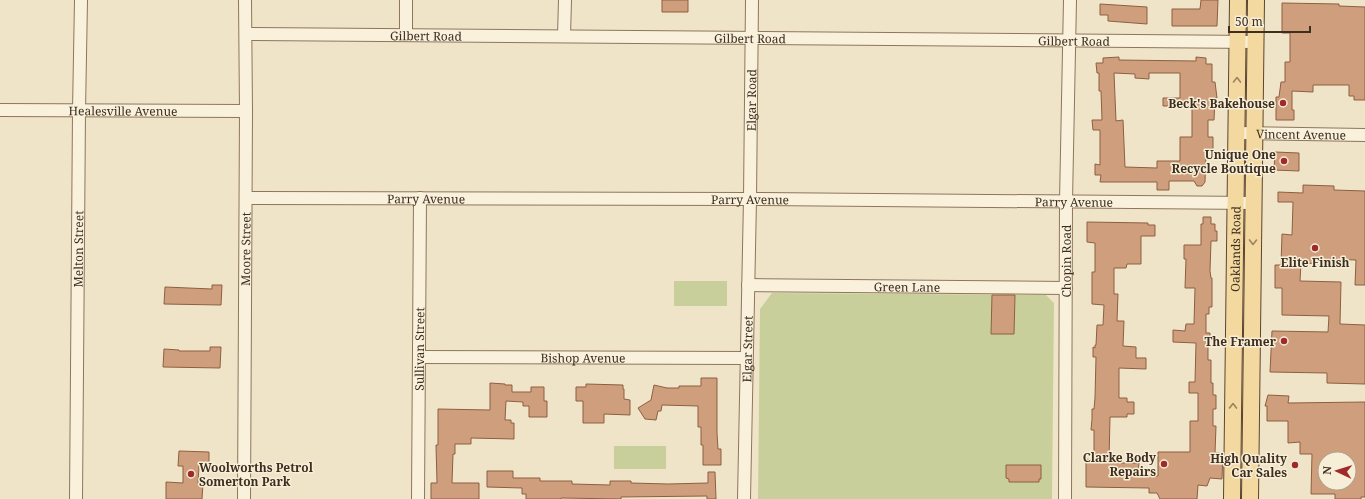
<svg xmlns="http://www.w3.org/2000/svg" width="1365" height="499" font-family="'Noto Serif',serif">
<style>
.green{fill:#c9cf9b}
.building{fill:#cf9f7d;stroke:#8d5f41;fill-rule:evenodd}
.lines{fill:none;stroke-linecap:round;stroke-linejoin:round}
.minor-casing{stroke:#8d765c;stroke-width:14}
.major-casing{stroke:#5b4430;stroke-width:18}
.minor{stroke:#faf1dc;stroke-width:12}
.major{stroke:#f3d9a0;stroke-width:16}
.oneway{stroke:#988460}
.poi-dot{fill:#9e2a2b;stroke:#f7eed8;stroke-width:1.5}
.labels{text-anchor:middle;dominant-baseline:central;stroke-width:3;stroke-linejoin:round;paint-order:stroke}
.street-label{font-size:12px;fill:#3d2e20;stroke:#f7eed8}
.poi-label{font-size:12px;font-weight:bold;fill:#3d2e20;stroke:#f7eed8;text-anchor:end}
</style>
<rect width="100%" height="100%" fill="#f0e4c8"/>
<!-- green -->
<path class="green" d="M674,281H727V306H674Z
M772,293L1046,295L1054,303L1052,499H758L760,309Z
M614,446H666V469H614Z"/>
<!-- building -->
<path class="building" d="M662,0H688V12H662Z
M1201,0H1218L1217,26H1172V9H1200Z
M1282,3L1339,4V6L1365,7V100H1354V96H1349V85H1313V92L1292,91V110H1294V120H1276V97H1279L1281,82H1285V62H1290V33H1282Z
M1100,4L1147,7V24L1108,21V15H1100Z
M1119,57V60L1196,61V57L1206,58V64H1212V82H1215L1217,98H1215L1214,120H1208V137H1213V149H1206L1205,182L1202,186H1197L1194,181H1169V190H1157V182H1100L1101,175H1095V164L1100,165V130H1093L1092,120H1102L1101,91H1099V73H1097L1096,63H1103V58ZM1114,73L1135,74V78L1149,79V73H1180V98H1163V106H1192V137H1180V161H1157V168L1125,167L1123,120L1116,121Z
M1275,152L1299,153V171L1274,170Z
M1303,185L1334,186V190L1365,191V285H1355L1356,260L1324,259V264L1301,263L1300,281L1341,282L1340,324L1365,325V384L1327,383V373L1270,372L1272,331L1328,332L1329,316L1282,315V288H1275V265H1281L1282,234L1292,235L1293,202H1278V192L1303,193Z
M1203,217H1211V224H1215V231H1217V241H1211L1210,271L1211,278H1212V307H1209V314H1206V333H1210V343H1208V360H1211V383H1213V395H1216V409H1213V426H1216L1215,453H1223L1222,479L1210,478L1207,486L1198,485L1197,499H1160L1157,493H1149V488L1086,487V459L1094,460V430H1091L1092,419V409H1094L1095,398L1096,357H1093V347L1095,348V345H1096L1097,325H1103L1104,305L1092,304V272H1095V243L1087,242V222L1148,223V225H1155V236H1141V264H1127L1126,268H1114V294H1118L1117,321H1124L1123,346L1136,347V358H1146V369L1119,368V398H1127V402H1134V414H1127V417H1110L1109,460H1121V463H1139L1138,476H1158V452H1190V421H1198V393H1189V382H1195L1196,343L1173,342V330L1185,331L1186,324H1194L1195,288H1185L1186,259H1184V245H1201V224H1203Z
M212,285H222L221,305L164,304L165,287L212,289Z
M992,295H1015L1014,334H991Z
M210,347H221L220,368L163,367L164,349L179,350V351H210Z
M701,378H717V433L718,449H721V465H703V445H701V427H698V406L662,405L661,411H658L656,420L645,419L638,408L651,400L654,385L667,388H679V386H701Z
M490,383L505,384V385H512V392H531V387H544V401H547V417H529V406H523V402L506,401L505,420H511V423H514V439L471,438V444H455V454H453L452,483H479V499H431V483H437L436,445H438V409L490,410Z
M586,384L623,385V389H624V399L630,400V415L604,414V423H583V401H576V387H586Z
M1268,395L1289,396L1288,403L1365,402V497H1361V499H1335V494H1311L1312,454H1300V442L1288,443V421H1267V406H1265ZM1325,459H1349V483H1325Z
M179,451L209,452V467L199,466L198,483H203L202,499H166V482L183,483V466H178Z
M1006,465H1041V479H1039V482H1009V479L1006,478Z
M487,471H513V478H540V481H572V484L610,485V481H631V483L668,484L708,483V472H715L716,499H707V496L621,497V499L561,498V499H526V494H522V488L487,487Z"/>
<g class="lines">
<!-- minor casing -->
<g class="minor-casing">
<g id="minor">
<path id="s1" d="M246,34L1255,42"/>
<path d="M406,35V0"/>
<path d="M564,36L565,0"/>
<path id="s2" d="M0,110L246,111"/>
<path id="s3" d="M1236,133L1365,135"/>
<path id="s4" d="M246,198L750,199L1253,203"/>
<path id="s5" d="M748,285L1066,288"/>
<path id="s6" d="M419,357L746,358"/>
<path id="s7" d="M76,499L79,111L81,0"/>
<path id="s8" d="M244,499L246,111L245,0"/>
<path id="s9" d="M418,499L420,198"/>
<path id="s10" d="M744,499L750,199L752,0"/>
<path id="s11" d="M1065,499L1066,201L1070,0"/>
</g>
</g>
<!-- major casing -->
<g class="major-casing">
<g id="major">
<path id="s12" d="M1232,499L1238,0"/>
<path d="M1250,499L1256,0"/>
</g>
</g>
<!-- minor -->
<use href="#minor" class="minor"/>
<!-- major -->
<use href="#major" class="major"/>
</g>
<!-- one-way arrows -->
<defs><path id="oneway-chevron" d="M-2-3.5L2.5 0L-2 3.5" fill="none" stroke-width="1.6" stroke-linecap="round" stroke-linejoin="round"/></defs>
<g class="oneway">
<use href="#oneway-chevron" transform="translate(1237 80) rotate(-89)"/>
<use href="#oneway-chevron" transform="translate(1253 242) rotate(91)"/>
<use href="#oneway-chevron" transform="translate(1233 406) rotate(-89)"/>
</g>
<!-- markers -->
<g class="poi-dot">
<circle cx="1283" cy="103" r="4"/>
<circle cx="1284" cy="161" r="4"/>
<circle cx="1315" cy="248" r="4"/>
<circle cx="1284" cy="341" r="4"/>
<circle cx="1164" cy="464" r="4"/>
<circle cx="1295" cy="465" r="4"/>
<circle cx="191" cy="474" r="4"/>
</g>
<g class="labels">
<!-- street labels -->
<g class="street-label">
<text stroke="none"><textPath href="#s1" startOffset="180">Gilbert Road</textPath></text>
<text stroke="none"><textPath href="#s1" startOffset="504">Gilbert Road</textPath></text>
<text stroke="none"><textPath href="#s1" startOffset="828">Gilbert Road</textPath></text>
<text stroke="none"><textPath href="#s10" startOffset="399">Elgar Road</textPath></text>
<text stroke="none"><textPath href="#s2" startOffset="123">Healesville Avenue</textPath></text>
<text stroke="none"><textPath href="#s3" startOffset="65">Vincent Avenue</textPath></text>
<text stroke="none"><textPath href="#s4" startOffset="180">Parry Avenue</textPath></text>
<text stroke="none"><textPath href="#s4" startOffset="504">Parry Avenue</textPath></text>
<text stroke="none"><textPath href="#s4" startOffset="828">Parry Avenue</textPath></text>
<text stroke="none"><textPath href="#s7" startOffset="250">Melton Street</textPath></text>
<text stroke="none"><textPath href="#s8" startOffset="250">Moore Street</textPath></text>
<text stroke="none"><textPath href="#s12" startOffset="250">Oaklands Road</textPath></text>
<text stroke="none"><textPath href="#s11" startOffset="238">Chopin Road</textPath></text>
<text stroke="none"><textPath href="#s5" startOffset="159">Green Lane</textPath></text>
<text stroke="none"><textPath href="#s9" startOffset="150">Sullivan Street</textPath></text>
<text stroke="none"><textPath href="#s10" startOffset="150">Elgar Street</textPath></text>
<text stroke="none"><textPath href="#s6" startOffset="164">Bishop Avenue</textPath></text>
</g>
<!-- poi labels -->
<g class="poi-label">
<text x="1275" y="103">Beck's Bakehouse</text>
<text x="1276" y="154">Unique One<tspan x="1276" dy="14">Recycle Boutique</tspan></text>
<text x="1315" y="262" text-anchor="middle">Elite Finish</text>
<text x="1276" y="341">The Framer</text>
<text x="1156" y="457">Clarke Body<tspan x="1156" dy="14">Repairs</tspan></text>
<text x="1287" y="458">High Quality<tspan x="1287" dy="14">Car Sales</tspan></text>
<text x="199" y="467" text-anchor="start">Woolworths Petrol<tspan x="199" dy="14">Somerton Park</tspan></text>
</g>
</g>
<!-- north arrow -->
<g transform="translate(1337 471) rotate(274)"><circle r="19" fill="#f7eed8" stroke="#ada18e"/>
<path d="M0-3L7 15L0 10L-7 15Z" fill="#9e2a2b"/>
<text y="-6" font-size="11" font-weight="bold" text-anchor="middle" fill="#3d2e20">N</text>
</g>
<!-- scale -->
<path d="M1229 26v6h81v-6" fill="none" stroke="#3d2e20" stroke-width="2"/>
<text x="1235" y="26" font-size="12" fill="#3d2e20" stroke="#f7eed8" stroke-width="3" paint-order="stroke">50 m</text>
</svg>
